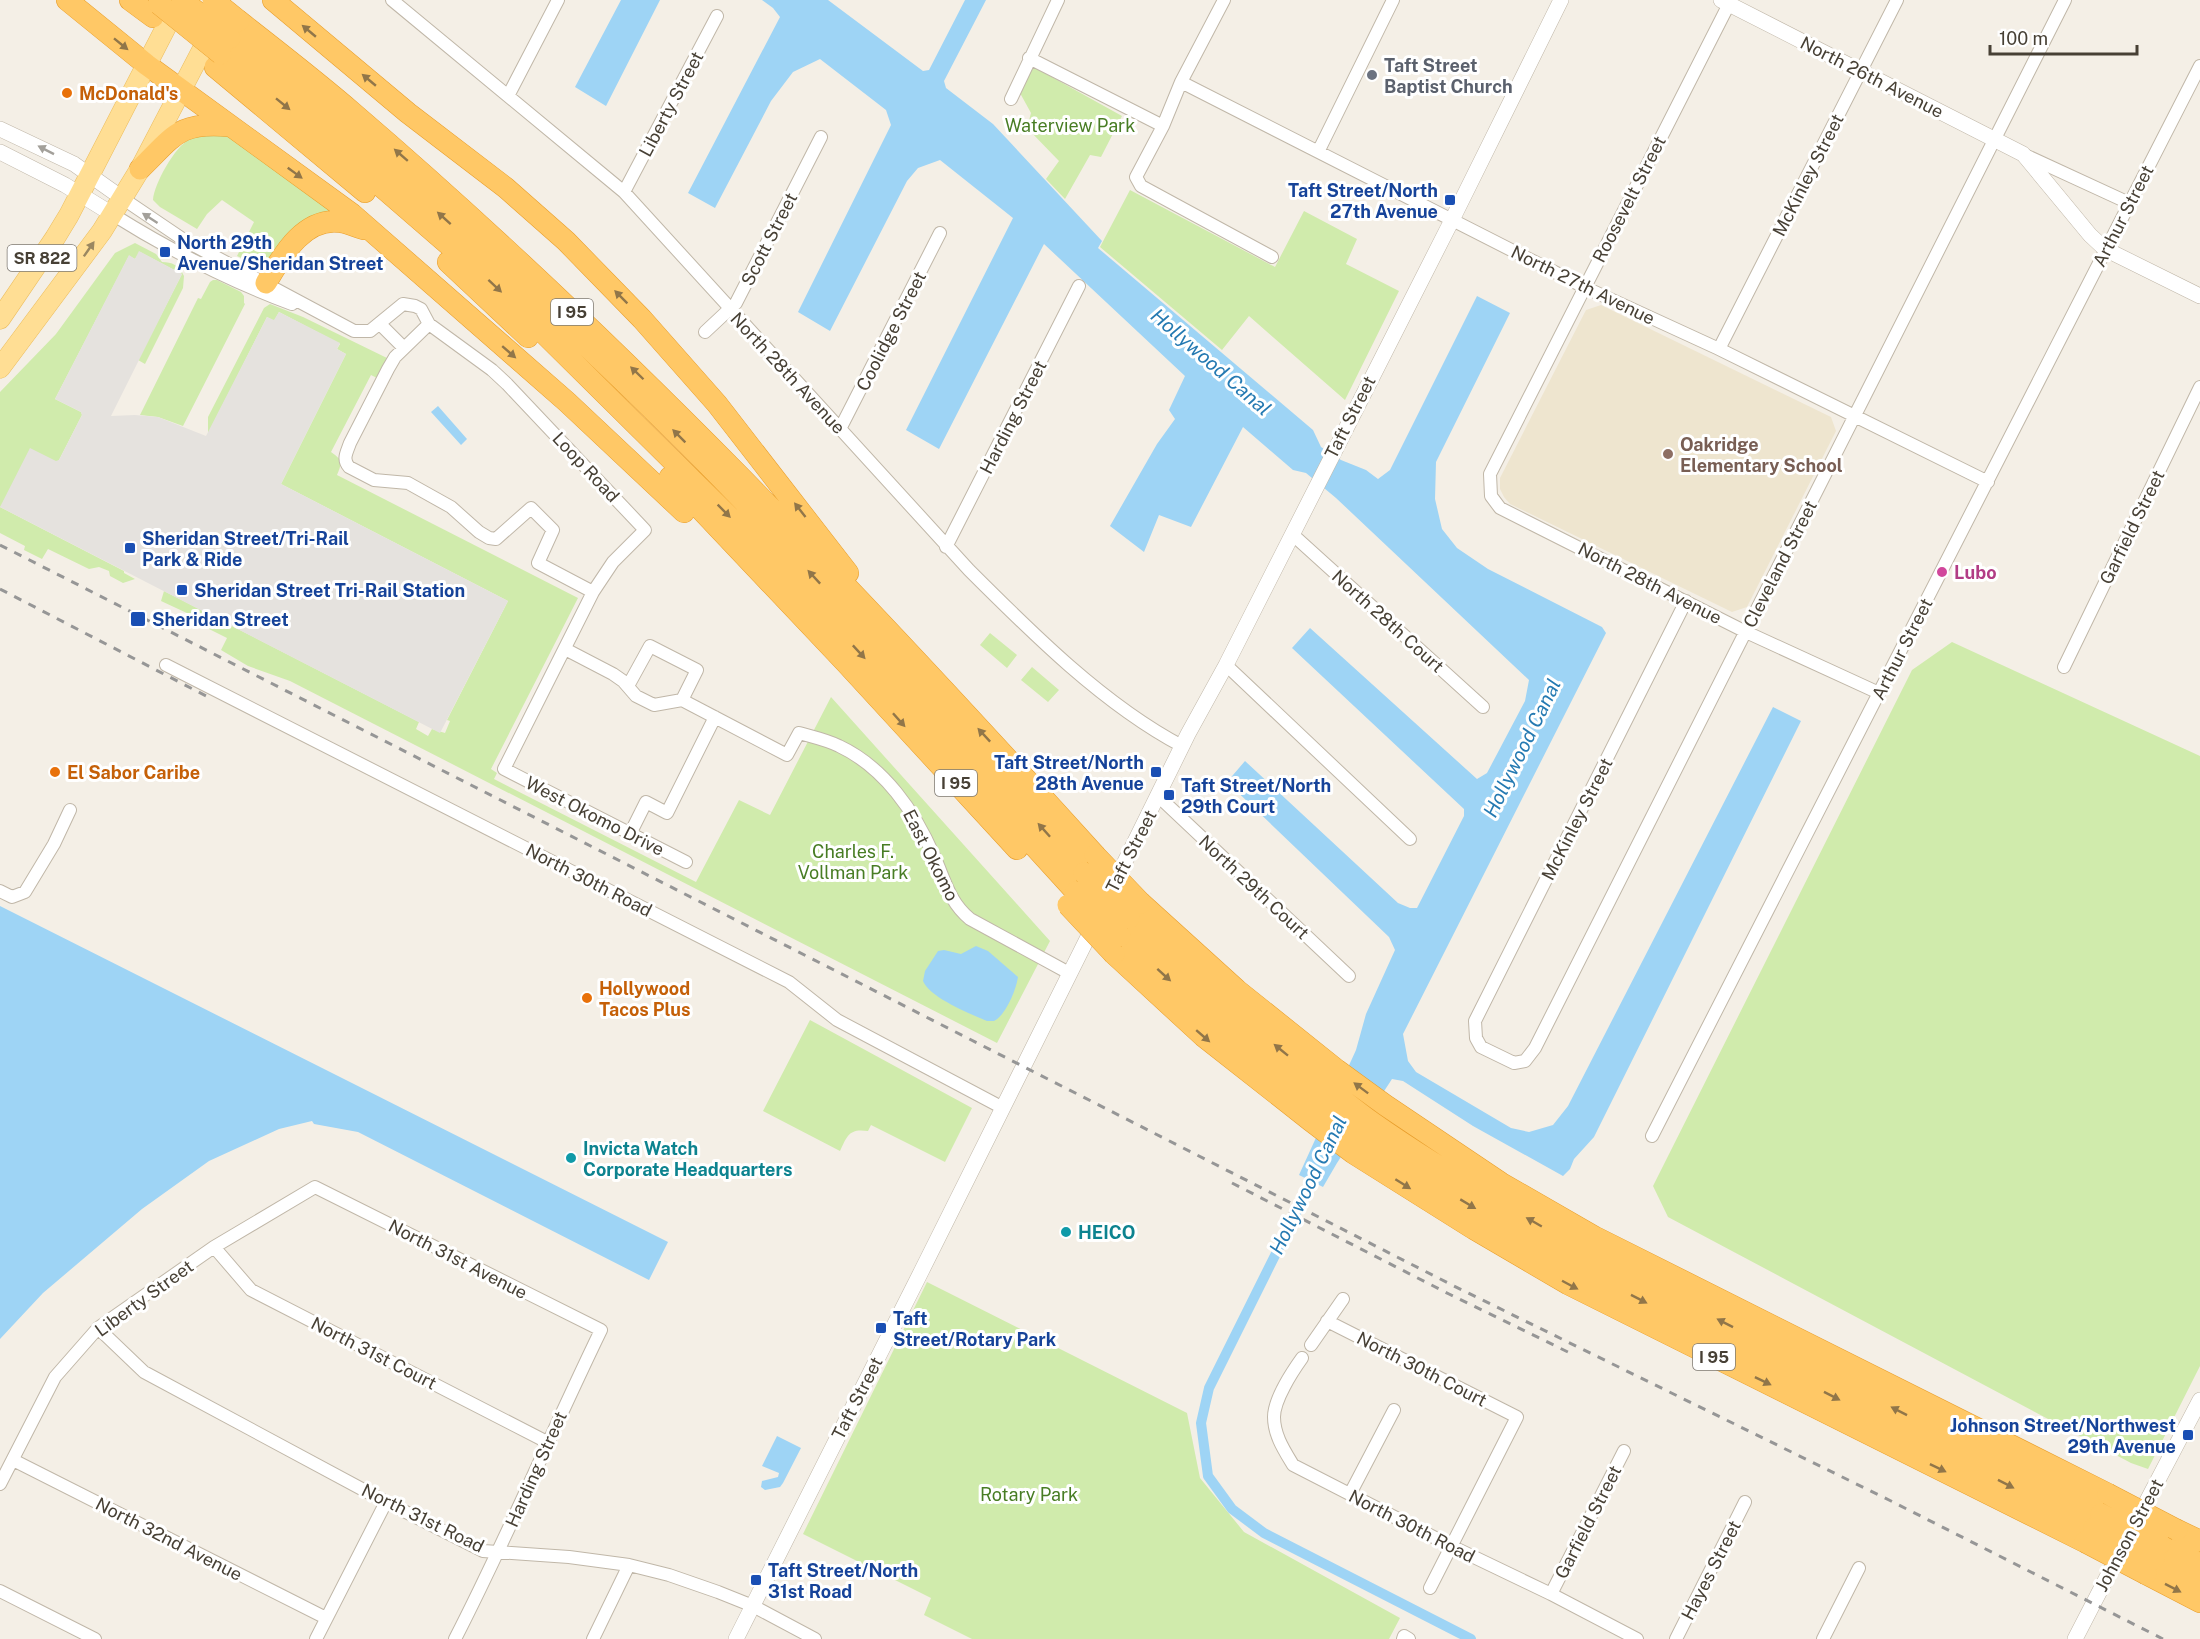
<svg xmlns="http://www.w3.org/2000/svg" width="2200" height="1639" font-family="'Public Sans',sans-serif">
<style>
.education{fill:#eee5cf}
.green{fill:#d0ebac}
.parking{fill:#e5e2de}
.water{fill:#9ed4f5}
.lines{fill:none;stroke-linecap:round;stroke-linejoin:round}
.canal{stroke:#9ed4f5;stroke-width:10}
.minor-casing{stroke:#c0b7a8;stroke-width:14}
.tertiary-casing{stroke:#c0b7a8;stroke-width:16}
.primary-casing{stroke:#ecbd5c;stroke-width:21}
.motorway-casing{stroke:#e89e2c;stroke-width:22}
.minor{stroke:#fff;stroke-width:12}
.tertiary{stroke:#fff;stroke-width:15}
.primary{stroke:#ffde94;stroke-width:20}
.motorway{stroke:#ffc866;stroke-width:21}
.rail{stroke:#969696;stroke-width:3;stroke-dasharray:8 8;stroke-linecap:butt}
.motorway-bridge-casing{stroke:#e89e2c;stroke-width:22;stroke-linecap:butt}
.motorway-bridge{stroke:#ffc866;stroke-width:21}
.oneway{fill:#917649}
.oneway2{fill:#a3a09a}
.oneway3{fill:#9a8760}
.worship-dot{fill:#6b7280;stroke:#fff;stroke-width:2}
.food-dot{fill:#e8710a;stroke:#fff;stroke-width:2}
.transit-dot{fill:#1a4fb4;stroke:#fff;stroke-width:2}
.education-dot{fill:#8d6e63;stroke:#fff;stroke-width:2}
.hotel-dot{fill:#d1479c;stroke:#fff;stroke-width:2}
.culture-dot{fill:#0f9aa8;stroke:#fff;stroke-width:2}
.labels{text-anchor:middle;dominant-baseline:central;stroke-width:6;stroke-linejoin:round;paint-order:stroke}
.shield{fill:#fff;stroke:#7e7972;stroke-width:1.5}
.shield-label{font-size:16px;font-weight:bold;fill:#474035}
.worship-label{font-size:18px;font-weight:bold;fill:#5b616d;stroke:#fff;text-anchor:start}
.street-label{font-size:18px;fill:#474035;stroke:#fff}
.food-label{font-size:18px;font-weight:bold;fill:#c56008;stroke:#fff;text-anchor:start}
.park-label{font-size:18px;fill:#487d24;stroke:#fff}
.transit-label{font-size:18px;font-weight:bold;fill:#164399;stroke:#fff;text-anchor:start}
.education-label{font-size:18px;font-weight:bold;fill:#785e54;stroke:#fff;text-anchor:start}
.hotel-label{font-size:18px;font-weight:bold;fill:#b23c85;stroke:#fff;text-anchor:start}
.culture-label{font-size:18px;font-weight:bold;fill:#0d838f;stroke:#fff;text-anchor:start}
.water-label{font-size:20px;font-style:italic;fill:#257ab2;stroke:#fff}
</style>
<rect width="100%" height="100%" fill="#f4efe6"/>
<!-- education -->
<path class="education" d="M1601,305L1831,417L1836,431L1747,607L1732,612L1510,504L1504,497L1500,489V478L1586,310Z"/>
<!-- green -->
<path class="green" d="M1032,66L1122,116L1101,157L1090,155L1065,199L1046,179L1059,161L1027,128L1031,113L1020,93L1021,88Z
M222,130L336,212L263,268L237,256L254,222L222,200L207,214L197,229L160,207L153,200C154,184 175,146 190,139C199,134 212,132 222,130Z
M1130,190L1275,267L1304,211L1357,239L1346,264L1399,291L1345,400L1249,316L1222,350L1100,247Z
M135,243L156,254L162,262C172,262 179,265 184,276L183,288L145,364L138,360L182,274L140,252L135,259L129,256L55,399L81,412L82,415L59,460L0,507V392L56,334L115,253Z
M213,280H217L241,292L244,296V303L245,304L183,426L158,417L140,415L198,298L201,299L210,282Z
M270,304L303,317L387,358L377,378L371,375L331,452C343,460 342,463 337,475L578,598L491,769L497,773L494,779L696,882L739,800L770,815L831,697L1050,941L997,1043L290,681L248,666L221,650L227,638L209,629L204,621L161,601L164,591L419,722L416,729L428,736L432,729L445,733L450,721L447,720L508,601L281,484L346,354L337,349L340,344L279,312L274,321L267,317L208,434V417L264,308Z
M0,507L124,571V573L135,579L123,583L110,576L109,571L99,567L89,569L48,549L42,559L24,550L25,546L0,533Z
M990,633L1017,655L1007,668L980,645Z
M1952,642L2200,756V1366L2148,1469L2131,1463L1668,1217L1653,1186L1912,670Z
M1032,667L1059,690L1048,702L1021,680Z
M810,1020L972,1108L945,1162L871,1125L868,1131C849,1128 847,1136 840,1151L763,1111Z
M927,1282L1187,1413L1200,1478L1244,1532L1400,1618L1389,1639H972L924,1615L931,1598L803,1534Z"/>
<!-- parking -->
<path class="parking" d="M139,251L182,274L111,416L135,415L158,417L206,436L267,317L274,320L279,312L340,343L337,349L346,354L281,484L508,601L440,733L0,507L30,448L56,461L59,460L82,415L81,412L55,399L129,255L135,259Z"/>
<!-- water -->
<path class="water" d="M621,0H660L606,106L575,87Z
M762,0H828L923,71L929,70L965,0H986L944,81L946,88L993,124L1102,241L1098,248L1313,430L1321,447L1341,460L1366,470L1378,479L1390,470L1477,296L1510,313L1436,462L1435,499L1442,529L1457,548L1488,569L1602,627L1606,633L1403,1034L1408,1061L1416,1072L1511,1128L1529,1132L1553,1125L1568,1106L1773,707L1801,721L1594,1137L1574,1159L1570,1169L1563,1176L1473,1126L1403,1081L1392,1079L1337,1163L1323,1187L1299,1175L1356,1050L1366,1014L1395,950L1389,937L1227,782L1245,761L1398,903L1410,908H1417L1464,816V809L1292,648L1310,628L1477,779L1487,773L1525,701L1529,680L1336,498L1306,473L1293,470L1243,427L1191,527L1159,515L1144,552L1110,526L1157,444L1175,419L1169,410L1185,376L1044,244L939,449L906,430L1013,218L940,160L918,168L907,181L830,331L798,312L891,125L886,110L820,59L793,72L771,101L715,208L688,193L780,17L773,8Z
M438,406L467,439L461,445L431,412Z
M0,906L668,1242L649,1280L358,1132L314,1124L312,1121L279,1129L209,1161L142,1209L43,1293L0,1339Z
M976,946L988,951L1018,977C1016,990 1006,1015 994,1021H987C971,1014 930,998 923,981L925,971L938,951L944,950L961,954Z
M777,1436L801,1448L783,1483L780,1487L765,1490L761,1487L762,1481L778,1477L779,1473L762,1466Z"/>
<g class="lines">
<!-- canal -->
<path class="canal" d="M1317,1171L1209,1388L1201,1423L1208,1476L1232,1509L1264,1533L1471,1639"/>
<!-- minor casing -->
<g class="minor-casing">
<path id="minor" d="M392,0L624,192L969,570C1032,633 1104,705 1182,746
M1224,0L1181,82L1163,126L1136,177L1141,186L1272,257
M1731,0L1490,474L1491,496L1500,508L1746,632L1879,693
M1029,58L1163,126
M1181,82L1584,287L1719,349L1988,482
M508,96L558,0
M1011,99L1058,0
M1319,150L1393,0
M2027,156L2129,203
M624,192L717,16
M122,198L184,240L354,331H370L403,304L415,306L421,309L429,324L492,370L507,384L645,530L613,562L593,592L504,769L686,862
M112,214C171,251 227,280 292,304
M380,324L404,348
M429,324L395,357L388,369L350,443C347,452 342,459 349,467L374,480L408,483L451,507L479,532L489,538L496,539L531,508L553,530L538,563L593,592
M705,332L736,303L821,137
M1719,349L1897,0
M840,429L940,233
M1292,534L1483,707
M946,547L1079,286
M1686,601L1475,1021L1476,1038L1481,1047L1514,1063L1525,1061L1535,1048L2065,0
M565,649L613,674L623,681L636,696L654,705L682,700L787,755L799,733C813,737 827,740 839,746C884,767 915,812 934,856C945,880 949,902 970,919L1069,973
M166,665L789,982L837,1020L1003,1108
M1226,665L1410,839
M2064,667L2200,387
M628,686L650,646L697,670L682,700
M1159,797L1349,976
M630,834L646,802L667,813L715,717
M0,891L12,897L25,892L54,844L70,810
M1652,1136L2200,66
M214,1247L251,1290L547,1442
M1327,1321L1517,1417L1430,1588
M98,1328L144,1372L386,1502L483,1551L569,1557L629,1565L669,1575L718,1592L753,1606L815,1639
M1311,1345L1343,1299
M1302,1358C1292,1372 1274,1400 1274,1417C1274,1435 1284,1450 1293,1465L1451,1546L1551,1594L1637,1639
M13,1460L326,1618
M0,1484L55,1377L98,1328L214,1247L315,1187L601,1330C551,1433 507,1538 455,1639
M1350,1494L1394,1410
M0,1591L95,1639
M1551,1594L1624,1451
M316,1639L386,1502
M593,1639L629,1565
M1403,1639L1404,1636L1409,1639
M1676,1639L1745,1502
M1823,1639L1859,1568"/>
</g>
<!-- tertiary casing -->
<g class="tertiary-casing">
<path id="tertiary" d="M1721,0L2023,154L2090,235L2105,249L2200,296
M0,129L74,164L122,198
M0,152L65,185L112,214
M1113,886L1188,734L1226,665L1452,220L1561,0
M2137,1520L2200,1400
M736,1639L922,1270L1096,921
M2075,1639L2120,1552"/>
</g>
<!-- primary casing -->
<g class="primary-casing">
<path id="primary" d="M0,319L55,238L69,215L180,0
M0,368L102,231L140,169L213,29"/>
</g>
<!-- motorway casing -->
<g class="motorway-casing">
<path id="motorway" d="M67,0L147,65L352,214L567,402L684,512
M130,0L153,17
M273,0L408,113L506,188L566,241L642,319L717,404L848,573
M239,21C277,51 315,80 352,112C618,340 860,595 1095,855
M230,38C274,73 318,108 361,144C465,232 566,324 663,420C810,564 945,721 1084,873
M221,54L309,124L494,284L781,568L1076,892
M215,67L365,192
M140,169C174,136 179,121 230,126
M448,262L528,337
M266,283C282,256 304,216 341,222C349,223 356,227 364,229
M670,477L845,662L1017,849
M1141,903L1237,990L1337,1070L1385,1105L1501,1183L1595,1237L2108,1494
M1129,918C1177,964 1228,1007 1280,1049C1311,1074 1341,1100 1373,1123C1454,1180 1542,1227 1629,1273L2101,1514
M1120,936L1226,1030L1366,1139L1429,1180L1523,1237L1610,1284L2094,1528
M1114,954L1203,1036L1311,1121L1353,1153L1474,1229L1568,1284L2085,1542
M2177,1530L2200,1541
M2160,1544L2200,1564
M2154,1559L2200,1582
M2146,1574L2200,1602"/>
</g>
<!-- minor -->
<use href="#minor" class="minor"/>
<!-- tertiary -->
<use href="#tertiary" class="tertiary"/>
<!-- primary -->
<use href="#primary" class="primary"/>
<!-- motorway -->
<use href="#motorway" class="motorway"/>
<!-- rail -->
<path class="rail" d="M0,545L1454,1286L1889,1500L2163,1639
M0,589L212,699
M1232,1183L1449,1294L1572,1354"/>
<!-- motorway-bridge casing -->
<g class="motorway-bridge-casing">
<path id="motorway-bridge" d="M182,0L230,38
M213,0L239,21
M159,4L221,54
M1095,855L1141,903
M1084,873L1129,918
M1076,892L1120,936
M1068,905L1114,954
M2108,1494L2177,1530
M2101,1514L2160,1544
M2094,1528L2154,1559
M2085,1542L2146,1574"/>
</g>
<!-- motorway-bridge -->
<use href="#motorway-bridge" class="motorway-bridge"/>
</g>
<!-- one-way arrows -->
<defs><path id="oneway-solid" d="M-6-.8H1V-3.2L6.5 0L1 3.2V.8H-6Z" transform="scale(1.5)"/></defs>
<g class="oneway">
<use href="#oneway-solid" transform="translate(309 31) rotate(-140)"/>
<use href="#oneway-solid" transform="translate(121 44) rotate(39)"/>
<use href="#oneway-solid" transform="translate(369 80) rotate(-140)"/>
<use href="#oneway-solid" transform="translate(283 104) rotate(39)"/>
<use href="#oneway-solid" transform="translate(401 155) rotate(-139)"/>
<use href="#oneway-solid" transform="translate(295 173) rotate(36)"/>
<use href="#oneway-solid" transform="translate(444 218) rotate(-138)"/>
<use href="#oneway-solid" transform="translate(495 286) rotate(43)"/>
<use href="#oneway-solid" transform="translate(621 297) rotate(-135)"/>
<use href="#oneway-solid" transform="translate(509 352) rotate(41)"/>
<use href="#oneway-solid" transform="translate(637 373) rotate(-136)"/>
<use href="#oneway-solid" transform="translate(679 436) rotate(-135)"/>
<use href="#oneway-solid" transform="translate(800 510) rotate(-128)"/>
<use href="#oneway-solid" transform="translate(724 511) rotate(45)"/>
<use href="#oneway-solid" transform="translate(814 577) rotate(-133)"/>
<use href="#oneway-solid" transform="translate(859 652) rotate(47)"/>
<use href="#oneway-solid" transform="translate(899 720) rotate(48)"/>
<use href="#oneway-solid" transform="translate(984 735) rotate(-133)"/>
<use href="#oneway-solid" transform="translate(1044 830) rotate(-132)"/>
<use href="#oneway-solid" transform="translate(1164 975) rotate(42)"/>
<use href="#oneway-solid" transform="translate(1203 1036) rotate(41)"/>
<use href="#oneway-solid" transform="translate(1281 1050) rotate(-141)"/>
<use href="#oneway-solid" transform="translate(1361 1088) rotate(-143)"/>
<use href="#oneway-solid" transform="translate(1403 1184) rotate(32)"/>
<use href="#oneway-solid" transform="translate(1468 1204) rotate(31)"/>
<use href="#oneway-solid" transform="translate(1534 1222) rotate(-150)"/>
<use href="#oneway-solid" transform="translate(1570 1285) rotate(28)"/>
<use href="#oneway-solid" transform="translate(1639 1299) rotate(27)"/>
<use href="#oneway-solid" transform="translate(1725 1323) rotate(-153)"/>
<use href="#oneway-solid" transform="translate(1763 1381) rotate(26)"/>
<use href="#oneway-solid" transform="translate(1832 1396) rotate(27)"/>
<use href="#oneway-solid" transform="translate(1899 1411) rotate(-153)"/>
<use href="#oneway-solid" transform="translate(1938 1468) rotate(26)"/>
<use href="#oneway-solid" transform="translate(2006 1484) rotate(27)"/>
<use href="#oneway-solid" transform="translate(2173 1588) rotate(27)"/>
</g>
<g class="oneway2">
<use href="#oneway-solid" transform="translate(46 150) rotate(-153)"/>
<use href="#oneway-solid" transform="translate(150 218) rotate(-147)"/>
</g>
<use class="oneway3" href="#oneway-solid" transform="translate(89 249) rotate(-55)"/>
<!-- markers -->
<circle class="worship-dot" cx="1372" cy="75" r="6"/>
<g class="food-dot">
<circle cx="67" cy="93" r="6"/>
<circle cx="55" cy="772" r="6"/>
<circle cx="587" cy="998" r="6"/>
</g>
<g class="transit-dot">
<rect x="1444" y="194" width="12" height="12" rx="3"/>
<rect x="159" y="246" width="12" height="12" rx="3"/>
<rect x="124" y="542" width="12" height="12" rx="3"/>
<rect x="176" y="584" width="12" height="12" rx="3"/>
<rect x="130" y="611" width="16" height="16" rx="3"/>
<rect x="1150" y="766" width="12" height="12" rx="3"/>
<rect x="1163" y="789" width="12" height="12" rx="3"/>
<rect x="875" y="1322" width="12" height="12" rx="3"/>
<rect x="2182" y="1429" width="12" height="12" rx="3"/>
<rect x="750" y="1574" width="12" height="12" rx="3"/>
</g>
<circle class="education-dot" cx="1668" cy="454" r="6"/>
<circle class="hotel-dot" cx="1942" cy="572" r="6"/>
<g class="culture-dot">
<circle cx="571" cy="1158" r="6"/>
<circle cx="1066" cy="1232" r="6"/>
</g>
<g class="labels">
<!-- shield labels -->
<g class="shield">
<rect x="7.5" y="245" width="69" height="26" rx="4.5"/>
<rect x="551" y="299" width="42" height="26" rx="4.5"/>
<rect x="935" y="770" width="42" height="26" rx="4.5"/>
<rect x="1693" y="1344" width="42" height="26" rx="4.5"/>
</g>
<g class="shield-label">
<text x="42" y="258">SR 822</text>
<text x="572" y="312">I 95</text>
<text x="956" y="783">I 95</text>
<text x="1714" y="1357">I 95</text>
</g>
<!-- worship labels -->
<g class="worship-label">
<text x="1384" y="65">Taft Street<tspan x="1384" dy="21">Baptist Church</tspan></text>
</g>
<!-- street labels -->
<g class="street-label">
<text transform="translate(1872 77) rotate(27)">North 26th Avenue</text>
<text transform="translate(671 104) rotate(-62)">Liberty Street</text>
<text transform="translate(1808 175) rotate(-63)">McKinley Street</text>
<text transform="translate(1629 199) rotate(-63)">Roosevelt Street</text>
<text transform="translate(2123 216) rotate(-63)">Arthur Street</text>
<text transform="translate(769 239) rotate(-63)">Scott Street</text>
<text transform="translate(1583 285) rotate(26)">North 27th Avenue</text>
<text transform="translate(891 331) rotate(-63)">Coolidge Street</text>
<text transform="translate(788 373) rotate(47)">North 28th Avenue</text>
<text transform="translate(1013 417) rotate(-63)">Harding Street</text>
<text transform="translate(1350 417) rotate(-63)">Taft Street</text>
<text transform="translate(586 467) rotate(47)">Loop Road</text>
<text transform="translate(2132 527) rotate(-64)">Garfield Street</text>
<text transform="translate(1780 564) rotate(-63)">Cleveland Street</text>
<text transform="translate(1650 583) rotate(27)">North 28th Avenue</text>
<text transform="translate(1388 621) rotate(42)">North 28th Court</text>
<text transform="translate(1902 649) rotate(-63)">Arthur Street</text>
<text transform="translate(595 816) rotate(27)">West Okomo Drive</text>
<text transform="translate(1577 819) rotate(-63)">McKinley Street</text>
<text transform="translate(1131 851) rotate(-63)">Taft Street</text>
<text transform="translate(931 855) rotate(63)">East Okomo</text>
<text transform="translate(589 880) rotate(27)">North 30th Road</text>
<text transform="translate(1254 887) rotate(43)">North 29th Court</text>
<text transform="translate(458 1259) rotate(27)">North 31st Avenue</text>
<text transform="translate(144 1298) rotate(-36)">Liberty Street</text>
<text transform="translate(374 1353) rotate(27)">North 31st Court</text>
<text transform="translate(1422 1369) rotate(27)">North 30th Court</text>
<text transform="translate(857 1398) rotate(-63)">Taft Street</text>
<text transform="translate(536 1469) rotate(-66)">Harding Street</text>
<text transform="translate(423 1518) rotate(26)">North 31st Road</text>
<text transform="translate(1588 1522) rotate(-63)">Garfield Street</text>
<text transform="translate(1412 1526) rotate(27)">North 30th Road</text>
<text transform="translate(2129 1535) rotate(-62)">Johnson Street</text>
<text transform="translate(169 1539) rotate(27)">North 32nd Avenue</text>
<text transform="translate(1711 1570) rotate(-63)">Hayes Street</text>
</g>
<!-- food labels -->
<g class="food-label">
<text x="79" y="93">McDonald's</text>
<text x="67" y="772">El Sabor Caribe</text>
<text x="599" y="988">Hollywood<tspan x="599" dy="21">Tacos Plus</tspan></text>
</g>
<!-- park labels -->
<g class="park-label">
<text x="1070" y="125">Waterview Park</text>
<text x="853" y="851">Charles F.<tspan x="853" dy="21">Vollman Park</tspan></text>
<text x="1029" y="1494">Rotary Park</text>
</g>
<!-- transit labels -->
<g class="transit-label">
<text x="1438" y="190" text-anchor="end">Taft Street/North<tspan x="1438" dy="21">27th Avenue</tspan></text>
<text x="177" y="242">North 29th<tspan x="177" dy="21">Avenue/Sheridan Street</tspan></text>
<text x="142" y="538">Sheridan Street/Tri-Rail<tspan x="142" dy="21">Park &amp; Ride</tspan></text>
<text x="194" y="590">Sheridan Street Tri-Rail Station</text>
<text x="152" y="619">Sheridan Street</text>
<text x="1144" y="762" text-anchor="end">Taft Street/North<tspan x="1144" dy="21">28th Avenue</tspan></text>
<text x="1181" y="785">Taft Street/North<tspan x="1181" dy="21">29th Court</tspan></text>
<text x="893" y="1318">Taft<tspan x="893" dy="21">Street/Rotary Park</tspan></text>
<text x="2176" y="1425" text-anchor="end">Johnson Street/Northwest<tspan x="2176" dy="21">29th Avenue</tspan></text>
<text x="768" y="1570">Taft Street/North<tspan x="768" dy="21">31st Road</tspan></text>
</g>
<!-- education labels -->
<g class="education-label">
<text x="1680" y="444">Oakridge<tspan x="1680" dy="21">Elementary School</tspan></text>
</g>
<!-- hotel labels -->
<g class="hotel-label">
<text x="1954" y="572">Lubo</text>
</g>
<!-- culture labels -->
<g class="culture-label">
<text x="583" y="1148">Invicta Watch<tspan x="583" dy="21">Corporate Headquarters</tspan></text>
<text x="1078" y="1232">HEICO</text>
</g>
<!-- water labels -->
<g class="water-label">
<text transform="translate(1211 362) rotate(41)">Hollywood Canal</text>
<text transform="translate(1522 748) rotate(-64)">Hollywood Canal</text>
<text transform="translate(1308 1185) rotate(-64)">Hollywood Canal</text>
</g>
</g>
<!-- scale -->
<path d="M1990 45v9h147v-9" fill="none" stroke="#474035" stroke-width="3"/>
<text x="1999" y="45" font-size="18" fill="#474035" stroke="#ffffff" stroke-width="4.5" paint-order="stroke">100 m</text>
</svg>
